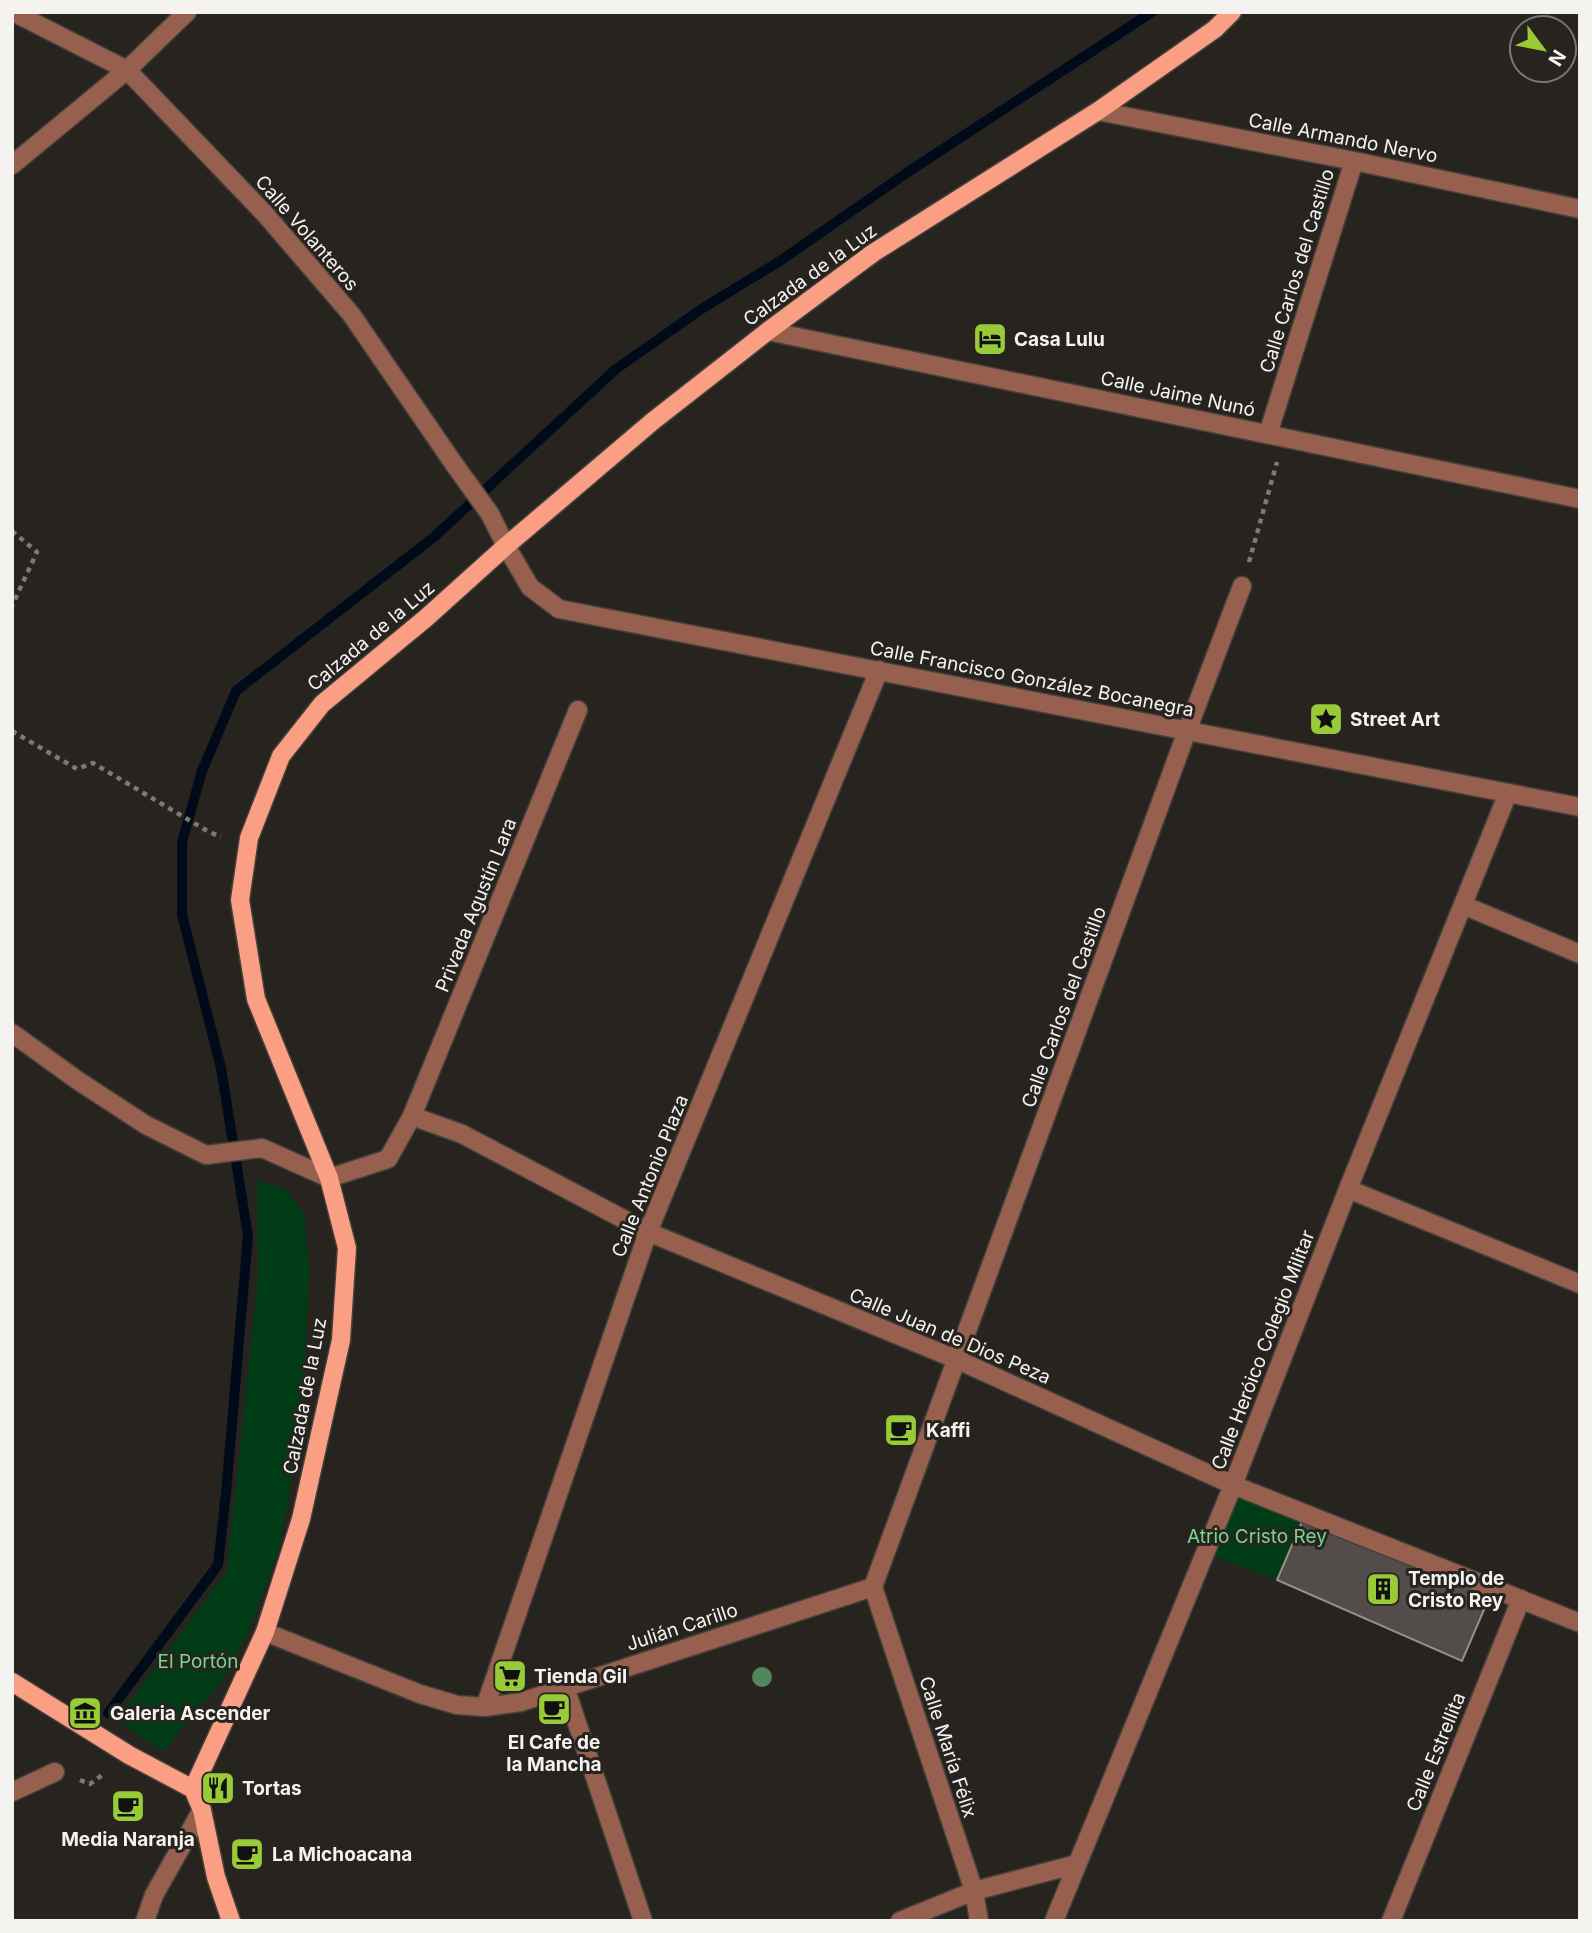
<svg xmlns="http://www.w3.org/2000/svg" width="1592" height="1933" font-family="Inter,sans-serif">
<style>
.green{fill:#003c16}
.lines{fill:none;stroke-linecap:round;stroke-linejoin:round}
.stream{stroke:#000b1a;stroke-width:10}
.building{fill:#524c4a;stroke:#96908d;stroke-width:2}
.minor-casing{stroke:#44413d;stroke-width:21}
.major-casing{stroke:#44413d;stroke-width:21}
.path{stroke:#7c7a76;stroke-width:4.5;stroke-dasharray:5 5;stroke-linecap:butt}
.minor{stroke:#965f4e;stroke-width:18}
.major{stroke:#fb9f84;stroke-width:18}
.tree{fill:#53875b}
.labels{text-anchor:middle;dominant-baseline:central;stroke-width:6;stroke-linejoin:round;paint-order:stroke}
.street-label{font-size:19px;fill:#f5f3f0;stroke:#272420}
.poi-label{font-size:19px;font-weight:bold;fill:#f5f3f0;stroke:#272420;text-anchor:start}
.park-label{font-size:19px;fill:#77d88c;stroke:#272420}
</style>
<rect width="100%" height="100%" fill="#272420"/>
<!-- green -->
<path class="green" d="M257,1180L285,1189L304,1213L309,1271L305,1366L290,1489L278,1553L248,1632L225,1677L163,1751L116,1720L227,1571L258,1280Z
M1236,1490L1304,1517L1277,1580L1209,1554Z"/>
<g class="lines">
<!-- stream -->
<path class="stream" d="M108,1713L218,1565L226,1493L248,1236L221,1068L182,915V842L202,771L236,691L434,537L616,369L703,308L780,261L908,172L1152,12"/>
</g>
<!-- building -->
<path class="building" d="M1304,1517L1489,1598L1462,1661L1277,1580Z"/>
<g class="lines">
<!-- minor casing -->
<g class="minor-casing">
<path id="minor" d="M13,12L127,70L265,214L351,314L454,464L490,514L506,546L530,587L559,609L1580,807
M1098,111L1354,161L1580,209
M12,165L127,70L187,12
M768,331L1580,499
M1268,434L1354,161
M1463,905L1580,954
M12,1033L77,1080L146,1125L206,1155L262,1148L329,1178L388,1159L412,1116L462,1134L648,1232L958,1360L1233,1485L1580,1623
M412,1116L578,710
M1348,1189L1580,1284
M873,1587L1187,731L1242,586
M873,1587L974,1891L979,1921
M265,1632L420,1694L457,1705L485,1707L521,1702L873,1587
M565,1687L643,1921
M485,1707L648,1232L879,670
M12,1792L55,1772
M145,1921L154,1895L202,1810
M900,1921L974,1891L1077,1864
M1054,1921L1233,1485L1348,1189L1508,793
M1391,1921L1521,1599"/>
</g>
<!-- major casing -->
<g class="major-casing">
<path id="major" d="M12,1682L129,1755L193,1789
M193,1789L265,1632L301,1519L341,1340L347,1248L329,1178L256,999L240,900L249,838L281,756L322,704L426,618L506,546L653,421L768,331L873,253L1098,111L1215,29L1232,12
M193,1789L202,1810L216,1877L231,1921"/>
</g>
<!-- path -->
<path class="path" d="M12,531L37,552L12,606
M1249,562L1277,462
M12,731L77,769L93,763L209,832L221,837
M80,1780L90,1784L105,1773"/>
<!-- minor -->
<use href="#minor" class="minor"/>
<!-- major -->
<use href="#major" class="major"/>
</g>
<!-- trees -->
<circle class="tree" cx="762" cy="1677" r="10"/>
<!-- icons -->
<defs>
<g id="hotel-square" transform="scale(1.75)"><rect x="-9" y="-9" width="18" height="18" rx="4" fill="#98cb37" stroke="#272420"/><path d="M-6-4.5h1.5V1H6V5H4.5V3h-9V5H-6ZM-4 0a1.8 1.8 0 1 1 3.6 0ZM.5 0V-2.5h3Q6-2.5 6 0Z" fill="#111"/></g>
<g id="sight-square" transform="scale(1.75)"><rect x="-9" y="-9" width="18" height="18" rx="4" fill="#98cb37" stroke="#272420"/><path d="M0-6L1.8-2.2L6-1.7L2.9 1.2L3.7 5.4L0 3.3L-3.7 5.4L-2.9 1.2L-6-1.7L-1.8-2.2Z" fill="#111"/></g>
<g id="cafe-square" transform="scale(1.75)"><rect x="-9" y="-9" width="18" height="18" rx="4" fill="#98cb37" stroke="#272420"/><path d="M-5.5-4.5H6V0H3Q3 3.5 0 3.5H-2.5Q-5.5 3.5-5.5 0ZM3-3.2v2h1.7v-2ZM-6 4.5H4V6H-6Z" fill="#111"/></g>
<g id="building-square" transform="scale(1.75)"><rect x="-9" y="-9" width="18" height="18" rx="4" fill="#98cb37" stroke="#272420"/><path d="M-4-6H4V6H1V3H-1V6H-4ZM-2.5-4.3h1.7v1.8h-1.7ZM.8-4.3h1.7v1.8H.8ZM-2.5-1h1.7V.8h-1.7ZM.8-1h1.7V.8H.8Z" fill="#111"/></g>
<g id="supermarket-square" transform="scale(1.75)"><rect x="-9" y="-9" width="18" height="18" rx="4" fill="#98cb37" stroke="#272420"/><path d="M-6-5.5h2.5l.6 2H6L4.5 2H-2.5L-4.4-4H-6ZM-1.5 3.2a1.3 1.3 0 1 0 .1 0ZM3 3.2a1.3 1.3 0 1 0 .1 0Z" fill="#111"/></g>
<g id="museum-square" transform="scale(1.75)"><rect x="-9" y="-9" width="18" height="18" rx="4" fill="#98cb37" stroke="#272420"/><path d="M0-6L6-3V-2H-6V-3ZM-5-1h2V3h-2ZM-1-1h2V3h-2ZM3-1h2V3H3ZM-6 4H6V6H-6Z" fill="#111"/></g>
<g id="restaurant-square" transform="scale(1.75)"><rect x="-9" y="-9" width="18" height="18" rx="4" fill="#98cb37" stroke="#272420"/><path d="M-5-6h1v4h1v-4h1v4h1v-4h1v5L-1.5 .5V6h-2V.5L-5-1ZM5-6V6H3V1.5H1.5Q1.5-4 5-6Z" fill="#111"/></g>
</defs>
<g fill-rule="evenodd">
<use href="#hotel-square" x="990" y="339"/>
<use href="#sight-square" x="1326" y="719"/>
<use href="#cafe-square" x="901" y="1430"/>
<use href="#building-square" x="1383" y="1589"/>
<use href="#supermarket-square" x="510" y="1676"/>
<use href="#cafe-square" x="554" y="1709"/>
<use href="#museum-square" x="85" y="1713"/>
<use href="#restaurant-square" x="218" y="1788"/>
<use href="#cafe-square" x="128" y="1806"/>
<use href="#cafe-square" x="247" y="1854"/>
</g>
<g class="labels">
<!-- street labels -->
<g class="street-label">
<text transform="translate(1343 138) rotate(11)">Calle Armando Nervo</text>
<text transform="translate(307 233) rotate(49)">Calle Volanteros</text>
<text transform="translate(1297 271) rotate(-73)">Calle Carlos del Castillo</text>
<text transform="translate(810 275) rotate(-36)">Calzada de la Luz</text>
<text transform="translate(1178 394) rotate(12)">Calle Jaime Nunó</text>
<text transform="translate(371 636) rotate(-40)">Calzada de la Luz</text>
<text transform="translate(1032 679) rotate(11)">Calle Francisco González Bocanegra</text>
<text transform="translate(476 905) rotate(-68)">Privada Agustín Lara</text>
<text transform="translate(1064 1007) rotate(-70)">Calle Carlos del Castillo</text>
<text transform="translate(650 1176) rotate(-68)">Calle Antonio Plaza</text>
<text transform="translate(950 1336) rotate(23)">Calle Juan de Dios Peza</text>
<text transform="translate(1263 1350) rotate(-69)">Calle Heróico Colegio Militar</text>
<text transform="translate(305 1396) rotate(-79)">Calzada de la Luz</text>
<text transform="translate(682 1627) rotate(-18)">Julián Carillo</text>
<text transform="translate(948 1747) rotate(72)">Calle María Félix</text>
<text transform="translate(1436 1752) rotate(-68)">Calle Estrellita</text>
</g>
<!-- poi labels -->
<g class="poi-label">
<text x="1014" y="339">Casa Lulu</text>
<text x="1350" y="719">Street Art</text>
<text x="926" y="1430">Kaffi</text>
<text x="1408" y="1578">Templo de<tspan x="1408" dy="22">Cristo Rey</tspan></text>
<text x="534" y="1676">Tienda Gil</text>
<text x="110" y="1713">Galeria Ascender</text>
<text x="554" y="1742" text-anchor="middle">El Cafe de<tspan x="554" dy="22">la Mancha</tspan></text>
<text x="242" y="1788">Tortas</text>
<text x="128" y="1839" text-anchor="middle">Media Naranja</text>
<text x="272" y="1854">La Michoacana</text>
</g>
<!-- park labels -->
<g class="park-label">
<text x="1257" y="1536">Atrio Cristo Rey</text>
<text x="198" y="1661">El Portón</text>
</g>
</g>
<!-- border -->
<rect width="1592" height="1933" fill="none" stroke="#f5f3f0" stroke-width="28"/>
<!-- north arrow -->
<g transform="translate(1543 49) rotate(122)"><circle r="33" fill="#272420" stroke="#797773" stroke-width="2"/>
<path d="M0-5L12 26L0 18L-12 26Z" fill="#98cb37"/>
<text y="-10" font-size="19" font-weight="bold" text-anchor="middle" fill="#f5f3f0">N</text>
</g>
</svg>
